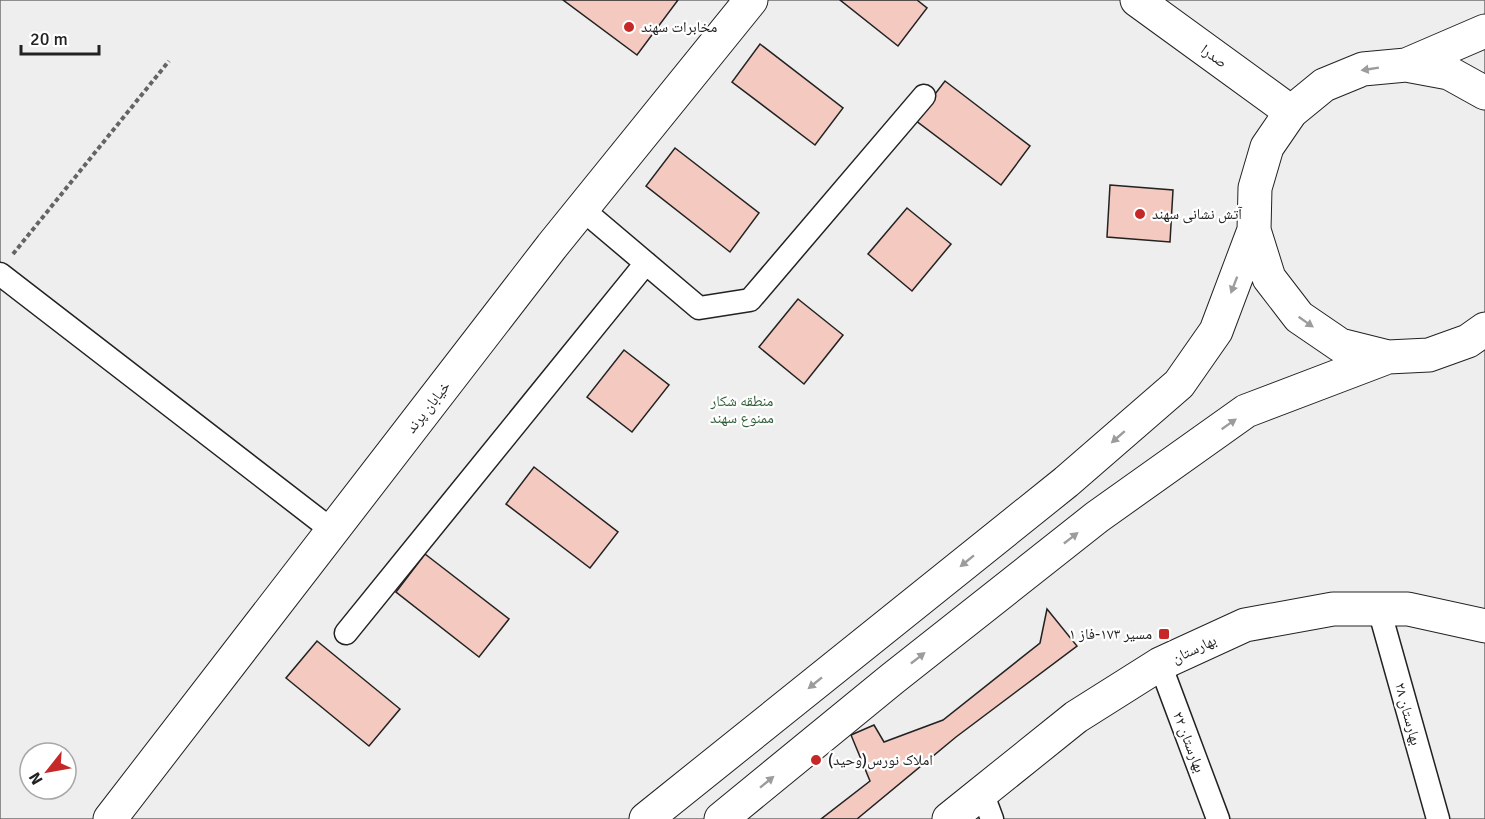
<svg xmlns="http://www.w3.org/2000/svg" width="1485" height="819" font-family="Signika,'Noto Naskh Arabic',sans-serif">
<style>
.green{fill:#eee;stroke:#6f6f6f;stroke-width:1.5;fill-rule:evenodd}
.building{fill:#f3c9c0;stroke:#222;stroke-width:1.5}
.lines{fill:none;stroke-linecap:round;stroke-linejoin:round}
.street-casing{stroke:#222;stroke-width:25}
.secondary-casing{stroke:#222;stroke-width:35}
.primary-casing{stroke:#222;stroke-width:35}
.path{stroke:#646464;stroke-width:4;stroke-dasharray:4.5 3;stroke-linecap:butt}
.street{stroke:#fff;stroke-width:22}
.secondary{stroke:#fff;stroke-width:33}
.primary{stroke:#fff;stroke-width:33}
.oneway{fill:#9c9c9c}
.poi-dot{fill:#c62828;stroke:#fff;stroke-width:2}
.labels{text-anchor:middle;dominant-baseline:central;stroke-width:4.5;stroke-linejoin:round;paint-order:stroke}
.poi-label{font-size:15px;fill:#222;stroke:#fff;text-anchor:start}
.street-label{font-size:15px;fill:#222;stroke:#fff}
.park-label{font-size:15px;fill:#2f5e38;stroke:#fff}
</style>
<rect width="100%" height="100%" fill="#fff"/>
<!-- green -->
<path class="green" d="M0,0H1485V819H0ZM30,753H66V789H30Z"/>
<!-- building -->
<path class="building" d="M563,0H678L637,55Z
M840,0H917L927,8L898,46Z
M760,44L843,108L815,145L732,82Z
M945,81L1030,146L1001,185L915,120Z
M675,148L759,213L730,252L646,186Z
M1110,185L1173,190L1170,242L1107,237Z
M907,208L951,244L912,291L868,254Z
M798,299L843,335L804,384L759,347Z
M624,350L669,385L632,432L587,397Z
M534,467L618,532L590,568L506,504Z
M425,554L509,619L479,657L396,592Z
M1047,609L1077,646L956,737L857,819H821L870,781L851,735L874,725L884,742L943,720L1040,643Z
M317,641L400,709L369,746L286,678Z"/>
<g class="lines">
<!-- street casing -->
<g class="street-casing">
<path id="street" d="M582,209L699,308L750,300L924,96
M0,274L333,531
M1379,609L1438,819
M346,633L646,263
M1160,664L1218,819
M982,792L992,819"/>
</g>
<!-- secondary casing -->
<g class="secondary-casing">
<path id="secondary" d="M1137,0L1291,112
M110,819L552,246L751,0
M949,819L1076,717L1160,664L1245,625L1333,609H1408L1485,626"/>
</g>
<!-- primary casing -->
<g class="primary-casing">
<path id="primary" d="M1406,65L1485,31
M1485,93L1449,73L1406,65L1363,69L1324,85L1291,112L1267,147L1255,188L1254,230L1269,278L1299,317L1340,345L1388,357L1429,355L1468,341L1485,329
M646,819L1066,482L1179,384L1216,331L1254,230
M721,819L892,679L1097,517L1246,411L1388,357"/>
</g>
<!-- path -->
<path class="path" d="M13,254L169,61"/>
<!-- street -->
<use href="#street" class="street"/>
<!-- secondary -->
<use href="#secondary" class="secondary"/>
<!-- primary -->
<use href="#primary" class="primary"/>
</g>
<!-- one-way arrows -->
<defs><path id="oneway-solid" d="M-6-.8H1V-3.2L6.5 0L1 3.2V.8H-6Z" transform="scale(1.5)"/></defs>
<g class="oneway">
<use href="#oneway-solid" transform="translate(1370 69) rotate(171)"/>
<use href="#oneway-solid" transform="translate(1234 285) rotate(111)"/>
<use href="#oneway-solid" transform="translate(1306 322) rotate(35)"/>
<use href="#oneway-solid" transform="translate(1229 424) rotate(-35)"/>
<use href="#oneway-solid" transform="translate(1118 437) rotate(139)"/>
<use href="#oneway-solid" transform="translate(1071 538) rotate(-38)"/>
<use href="#oneway-solid" transform="translate(967 561) rotate(141)"/>
<use href="#oneway-solid" transform="translate(918 658) rotate(-38)"/>
<use href="#oneway-solid" transform="translate(815 683) rotate(141)"/>
<use href="#oneway-solid" transform="translate(767 782) rotate(-39)"/>
</g>
<!-- markers -->
<g class="poi-dot">
<circle cx="629" cy="27" r="6"/>
<circle cx="1140" cy="214" r="6"/>
<rect x="1158" y="628" width="12" height="12" rx="3"/>
<circle cx="816" cy="760" r="6"/>
</g>
<g class="labels">
<!-- poi labels -->
<g class="poi-label">
<text x="641" y="27">مخابرات سهند</text>
<text x="1152" y="214">آتش نشانی سهند</text>
<text x="1152" y="634" text-anchor="end">مسیر ۱۷۳-فاز ۱</text>
<text x="828" y="760">املاک نورس(وحید)</text>
</g>
<!-- street labels -->
<g class="street-label">
<text transform="translate(1214 56) rotate(36)">صدرا</text>
<text transform="translate(428 407) rotate(-52)">خیابان پرند</text>
<text transform="translate(1194 649) rotate(-25)">بهارستان</text>
<text transform="translate(1408 714) rotate(75)">بهارستان ۲۸</text>
<text transform="translate(1189 742) rotate(69)">بهارستان ۲۲</text>
</g>
<!-- park labels -->
<g class="park-label">
<text x="742" y="401">منطقه شکار<tspan x="742" dy="17">ممنوع سهند</tspan></text>
</g>
</g>
<!-- north arrow -->
<g transform="translate(48 771) rotate(239)"><circle r="28" fill="#ffffff" stroke="#a7a7a7" stroke-width="1.5"/>
<path d="M0-4.5L10 22L0 15L-10 22Z" fill="#c62828"/>
<text y="-9" font-size="16" font-weight="bold" text-anchor="middle" fill="#222222">N</text>
</g>
<!-- scale -->
<path d="M21 45v9h78v-9" fill="none" stroke="#222222" stroke-width="3"/>
<text x="30" y="45" font-size="18" fill="#222222" stroke="#ffffff" stroke-width="4.5" paint-order="stroke">20 m</text>
</svg>
